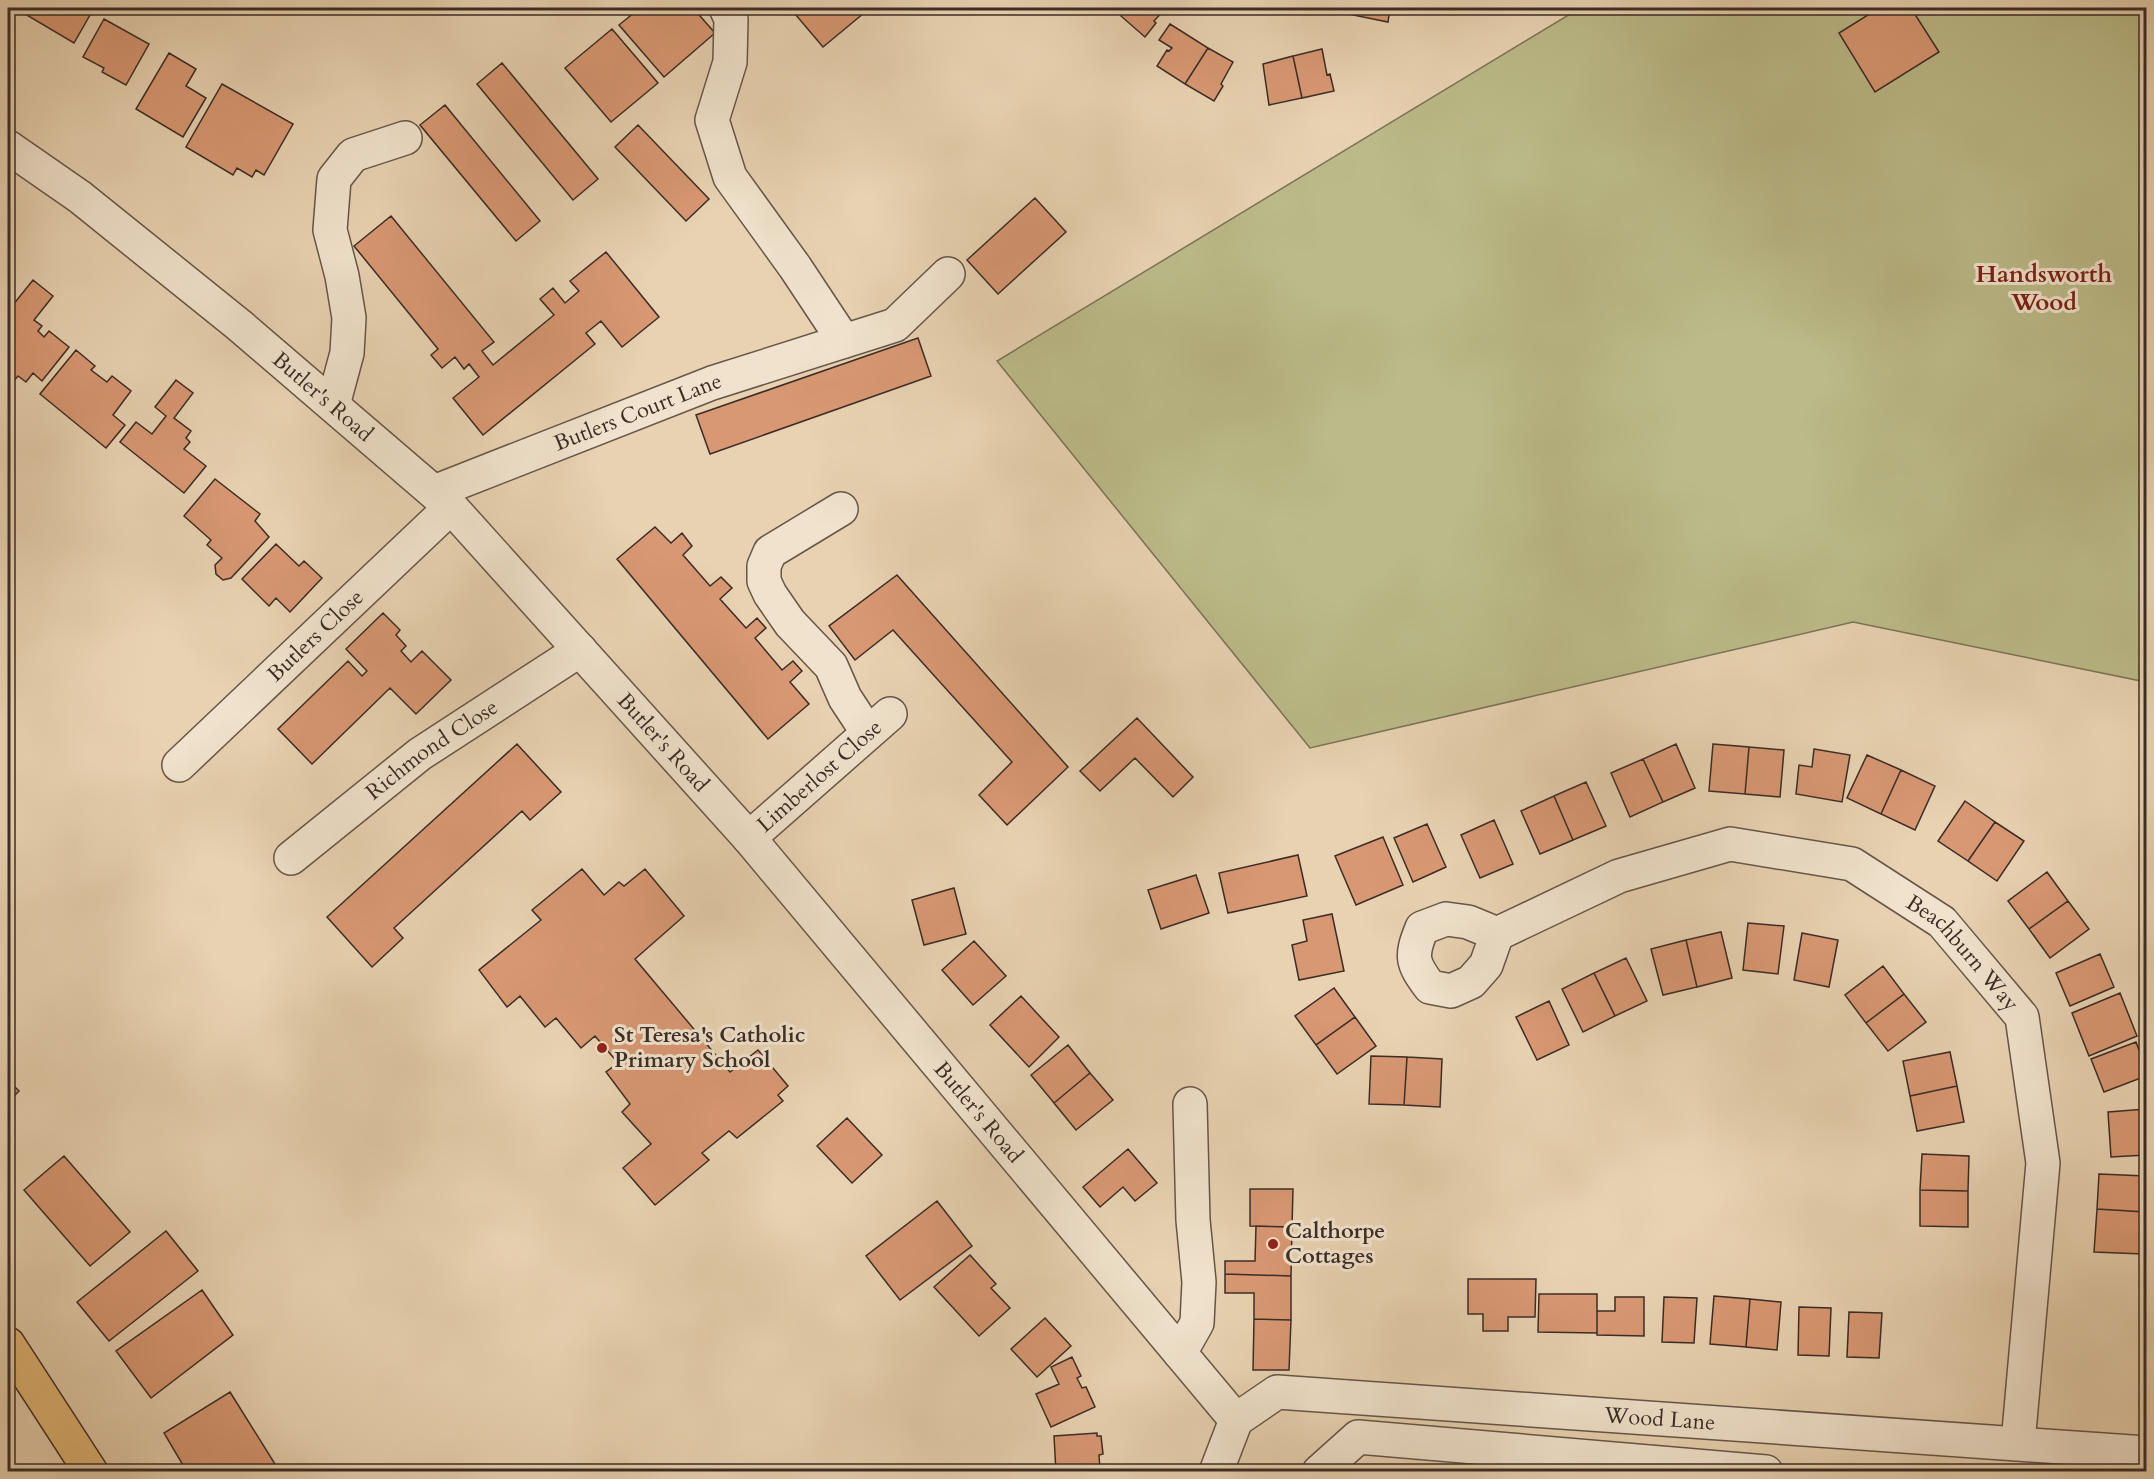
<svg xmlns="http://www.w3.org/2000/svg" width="2154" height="1479" font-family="Cardo,serif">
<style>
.green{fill:#bbba88;stroke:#7b7357;stroke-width:1.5}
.building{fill:#d89873;stroke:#3b2c26;stroke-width:1.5}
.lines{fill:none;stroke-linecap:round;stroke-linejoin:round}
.minor-casing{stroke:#665649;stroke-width:36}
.major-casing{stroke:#3b2c26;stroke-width:36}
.minor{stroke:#f0e2cc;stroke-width:33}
.major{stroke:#e4b978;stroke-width:33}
.poi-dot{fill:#8f2418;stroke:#f0e2cc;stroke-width:2}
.labels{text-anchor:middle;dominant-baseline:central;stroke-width:6;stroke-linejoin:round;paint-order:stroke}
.street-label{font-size:22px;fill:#3b2c26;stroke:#f0e2cc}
.poi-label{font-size:22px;font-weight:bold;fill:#3b2c26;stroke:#f0e2cc;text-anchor:start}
.neighbourhood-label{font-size:24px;font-weight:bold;fill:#7a1f14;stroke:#f0e2cc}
</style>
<rect width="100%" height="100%" fill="#e8d2b1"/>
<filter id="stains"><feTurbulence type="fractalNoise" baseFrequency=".00333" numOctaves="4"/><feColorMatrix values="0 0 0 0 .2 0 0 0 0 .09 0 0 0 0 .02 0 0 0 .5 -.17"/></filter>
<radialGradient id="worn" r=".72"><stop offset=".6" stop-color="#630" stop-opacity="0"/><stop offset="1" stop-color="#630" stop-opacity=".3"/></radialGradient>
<!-- green -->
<path class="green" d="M1580,8H2146V682L1853,622L1310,748L997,361Z"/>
<!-- building -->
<path class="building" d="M29,8H94L74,43L25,14Z
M640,8H693L715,33L664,77L619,25Z
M790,8H870L823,47Z
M1127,8H1166L1154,21L1156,23L1145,37L1121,16Z
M1348,8H1390L1388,22L1348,14Z
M1879,8H1911L1939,52L1875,92L1839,33Z
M104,19L149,44L126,85L102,72L104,68L83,57Z
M1170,24L1208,48L1185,84L1157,66L1167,50L1169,51L1172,48L1159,40Z
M612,29L658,83L611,122L565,68Z
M1208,48L1233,62L1221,84L1223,86L1214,101L1185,84Z
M1322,49L1327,75L1330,74L1334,91L1302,98L1293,56Z
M169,53L196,69L186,86L206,98L183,137L136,109Z
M1293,56L1302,98L1269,105L1263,64Z
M502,63L598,179L573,200L477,84Z
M222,84L293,124L264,175L256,170L252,177L237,168L233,175L186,147Z
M445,105L540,221L516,241L420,125Z
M638,125L709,199L686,221L615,147Z
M1035,198L1066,232L998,294L967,260Z
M391,216L494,342L482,351L493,365L554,315L540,299L553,288L565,303L579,291L570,281L606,252L659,317L622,347L601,321L586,333L595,344L483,435L453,398L479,377L469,364L464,369L455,357L442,368L431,355L438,349L354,246Z
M33,280L53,296L34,320L42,326L38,331L44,337L49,331L69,347L42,381L33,373L26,382L18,376L13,382L8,378V311Z
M918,338L931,376L710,454L696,415Z
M76,350L95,366L91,370L107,382L112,376L131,391L113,415L125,425L106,448L40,394Z
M176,380L193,393L174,418L191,431L186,438L190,442L184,449L206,466L184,493L120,442L136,422L152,434L166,416L155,407Z
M215,479L260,514L255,521L269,537L231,578L223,580L216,574L215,565L222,558L207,545L211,540L184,516Z
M655,527L671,543L682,533L692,546L683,555L710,586L721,577L732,588L720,599L746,628L757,618L766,628L755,638L782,670L793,661L802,671L790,682L809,704L768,739L617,559Z
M276,544L299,566L304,561L322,578L290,612L276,598L269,606L242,579Z
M897,575L1068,767L1007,825L979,795L1012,762L893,630L855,660L829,626Z
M383,613L400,630L396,635L406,646L401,651L411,662L422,651L451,680L416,714L390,688L312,764L278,729L348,661L362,676L367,671L346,649Z
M1137,718L1193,777L1173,797L1135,758L1100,791L1080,771Z
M517,744L561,792L530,820L522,811L394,928L403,938L372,967L327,917Z
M1676,744L1695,788L1663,802L1643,759Z
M1713,744L1749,747L1745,794L1709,791Z
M1749,747L1784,750L1780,797L1745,794Z
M1814,749L1850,755L1842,802L1796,794L1799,765L1812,767Z
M1867,755L1901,770L1881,814L1847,798Z
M1643,759L1663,802L1630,817L1611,773Z
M1901,770L1935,786L1915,830L1881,814Z
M1586,782L1606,826L1573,840L1554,796Z
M1554,796L1573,840L1540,854L1521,811Z
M1965,801L1995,822L1968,861L1938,841Z
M1494,820L1513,864L1480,878L1461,835Z
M1995,822L2024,841L1997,881L1968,861Z
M1427,824L1446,867L1413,882L1394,838Z
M1383,837L1403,885L1356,905L1335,856Z
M1298,855L1307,896L1228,913L1219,873Z
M582,869L604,895L619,882L624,886L645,869L684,916L635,959L730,1072L758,1050L788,1086L778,1095L783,1101L737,1138L729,1131L702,1153L709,1160L655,1205L623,1168L651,1144L622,1112L630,1104L606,1072L618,1063L595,1036L581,1048L556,1018L545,1027L520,996L507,1007L479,970L541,920L532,910Z
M2047,872L2068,901L2029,929L2008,901Z
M1196,875L1209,913L1161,929L1148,890Z
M954,888L966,934L924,945L912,900Z
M2068,901L2089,929L2050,958L2029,929Z
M1332,914L1344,971L1299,980L1292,945L1307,941L1303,920Z
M1748,923L1784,926L1778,974L1743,970Z
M1721,932L1732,978L1697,987L1686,940Z
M1802,933L1838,940L1829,987L1794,980Z
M1686,940L1697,987L1663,995L1651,949Z
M974,941L1006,976L973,1005L942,970Z
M2100,954L2114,987L2070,1006L2056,973Z
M1626,958L1647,1001L1615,1016L1594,973Z
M1883,966L1904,994L1866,1023L1845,995Z
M1594,973L1615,1016L1583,1032L1562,989Z
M1334,988L1355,1017L1316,1045L1295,1016Z
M2120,993L2137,1036L2089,1056L2072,1013Z
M1904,994L1926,1022L1888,1051L1866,1023Z
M1021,996L1059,1037L1029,1067L990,1025Z
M1549,1001L1569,1045L1537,1060L1516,1017Z
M1355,1017L1376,1046L1337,1074L1316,1045Z
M2136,1042L2146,1069V1076L2104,1092L2091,1059Z
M1068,1045L1090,1073L1054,1103L1031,1075Z
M1950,1052L1957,1086L1910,1096L1903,1061Z
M1371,1056L1407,1057L1404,1105L1369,1104Z
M1407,1057L1442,1059L1440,1107L1404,1105Z
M1090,1073L1113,1100L1076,1130L1054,1103Z
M8,1080L19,1091L8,1102Z
M1957,1086L1964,1122L1917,1131L1910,1096Z
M2146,1109V1155L2111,1157L2108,1112Z
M847,1118L882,1155L852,1183L817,1146Z
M1128,1149L1157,1183L1135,1201L1123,1187L1100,1207L1083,1187Z
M1922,1154L1969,1156L1968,1191L1920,1190Z
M64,1156L130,1232L90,1266L24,1190Z
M2099,1174L2146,1176L2145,1212L2097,1209Z
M1250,1189H1293L1292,1227L1250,1226Z
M1920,1190L1968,1191V1227L1920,1226Z
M937,1201L972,1246L900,1300L866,1256Z
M2097,1209L2145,1212L2142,1254L2094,1252Z
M1256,1226L1292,1227L1291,1276L1225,1274V1261H1255Z
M166,1231L198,1271L109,1341L77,1302Z
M970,1255L996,1284L991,1288L1010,1308L979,1336L934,1287Z
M1225,1274L1291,1276V1320L1254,1319V1293H1225Z
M1468,1279H1536L1535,1317H1508V1331H1483V1314H1468Z
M202,1290L233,1335L151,1398L116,1351Z
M1539,1294H1597V1333L1538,1332Z
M1714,1296L1750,1299L1746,1347L1710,1344Z
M1615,1297H1644V1336L1597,1335V1311H1615Z
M1664,1297L1697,1298L1694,1343L1662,1342Z
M1750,1299L1781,1302L1777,1350L1746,1347Z
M1799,1307L1831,1308L1829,1356L1798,1355Z
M1849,1312L1882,1313L1879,1358L1847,1357Z
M1045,1318L1071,1346L1037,1377L1011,1349Z
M1254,1319L1291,1320L1289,1370H1253Z
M1072,1357L1081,1376L1077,1378L1082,1388L1086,1387L1095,1407L1051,1427L1036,1394L1059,1384L1051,1367Z
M230,1392L280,1472H187L164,1433Z
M1097,1433V1436H1101L1103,1454L1099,1455L1100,1470L1056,1472L1054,1436Z"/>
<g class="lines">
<!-- minor casing -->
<g class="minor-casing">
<g id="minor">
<path d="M726,8L731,19L730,62L712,120L730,177L795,267L844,341"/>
<path id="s1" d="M8,147L80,197L239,325L451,507L749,838L1236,1420"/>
<path d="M333,405L347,353L349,318L342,276L330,230L334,179L353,155L405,138"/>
<path id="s2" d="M434,492L712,383L895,325L948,274"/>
<path d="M841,509L770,552L764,566V581L770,594L790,623L831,666L845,698L868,733"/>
<path id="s3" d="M179,765L451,507"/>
<path id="s4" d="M749,838L890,714"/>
<path id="s5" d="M291,858L420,754L580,650"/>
<path id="s6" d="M1497,934L1486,965L1471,982L1451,991L1430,987C1412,963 1410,957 1422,928L1446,919L1468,922L1497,934L1619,876L1730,844L1852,864L1942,922L2022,1017L2043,1163L2018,1443"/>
<path d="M1180,1353L1197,1323L1199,1282L1193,1220L1190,1104"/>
<path id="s7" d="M1216,1472L1236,1420L1277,1392L2146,1453"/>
<path d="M1319,1472L1358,1437L1766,1472"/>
</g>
</g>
<!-- major casing -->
<g class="major-casing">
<path id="major" d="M8,1344L91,1472"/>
</g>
<!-- minor -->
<use href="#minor" class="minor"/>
<!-- major -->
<use href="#major" class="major"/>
</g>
<!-- markers -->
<g class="poi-dot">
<circle cx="602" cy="1048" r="6"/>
<circle cx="1273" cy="1244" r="6"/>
</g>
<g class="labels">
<!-- street labels -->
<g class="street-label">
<text stroke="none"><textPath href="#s1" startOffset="402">Butler's Road</textPath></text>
<text stroke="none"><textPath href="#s2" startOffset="219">Butlers Court Lane</textPath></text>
<text stroke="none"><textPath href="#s3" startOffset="188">Butlers Close</textPath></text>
<text stroke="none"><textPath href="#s1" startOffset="888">Butler's Road</textPath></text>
<text stroke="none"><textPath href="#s5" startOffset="178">Richmond Close</textPath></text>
<text stroke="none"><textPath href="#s4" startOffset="94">Limberlost Close</textPath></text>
<text stroke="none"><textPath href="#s6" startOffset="760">Beachburn Way</textPath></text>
<text stroke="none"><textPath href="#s1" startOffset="1374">Butler's Road</textPath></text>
<text stroke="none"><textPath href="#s7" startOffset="489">Wood Lane</textPath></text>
</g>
<!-- poi labels -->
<g class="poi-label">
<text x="614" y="1035">St Teresa's Catholic<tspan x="614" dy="25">Primary School</tspan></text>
<text x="1285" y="1231">Calthorpe<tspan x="1285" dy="25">Cottages</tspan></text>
</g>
<!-- neighbourhood labels -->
<g class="neighbourhood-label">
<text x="2044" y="274">Handsworth<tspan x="2044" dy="28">Wood</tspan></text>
</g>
</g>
<!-- margin -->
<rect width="2154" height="1479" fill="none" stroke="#e8d2b1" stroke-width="30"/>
<rect x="9" y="9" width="2136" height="1461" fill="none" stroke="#3b2c26" stroke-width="3"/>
<rect x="15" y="15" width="2124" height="1449" fill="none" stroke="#3b2c26" stroke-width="1.5"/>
<rect width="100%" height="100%" filter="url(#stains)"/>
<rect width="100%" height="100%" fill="url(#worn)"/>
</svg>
